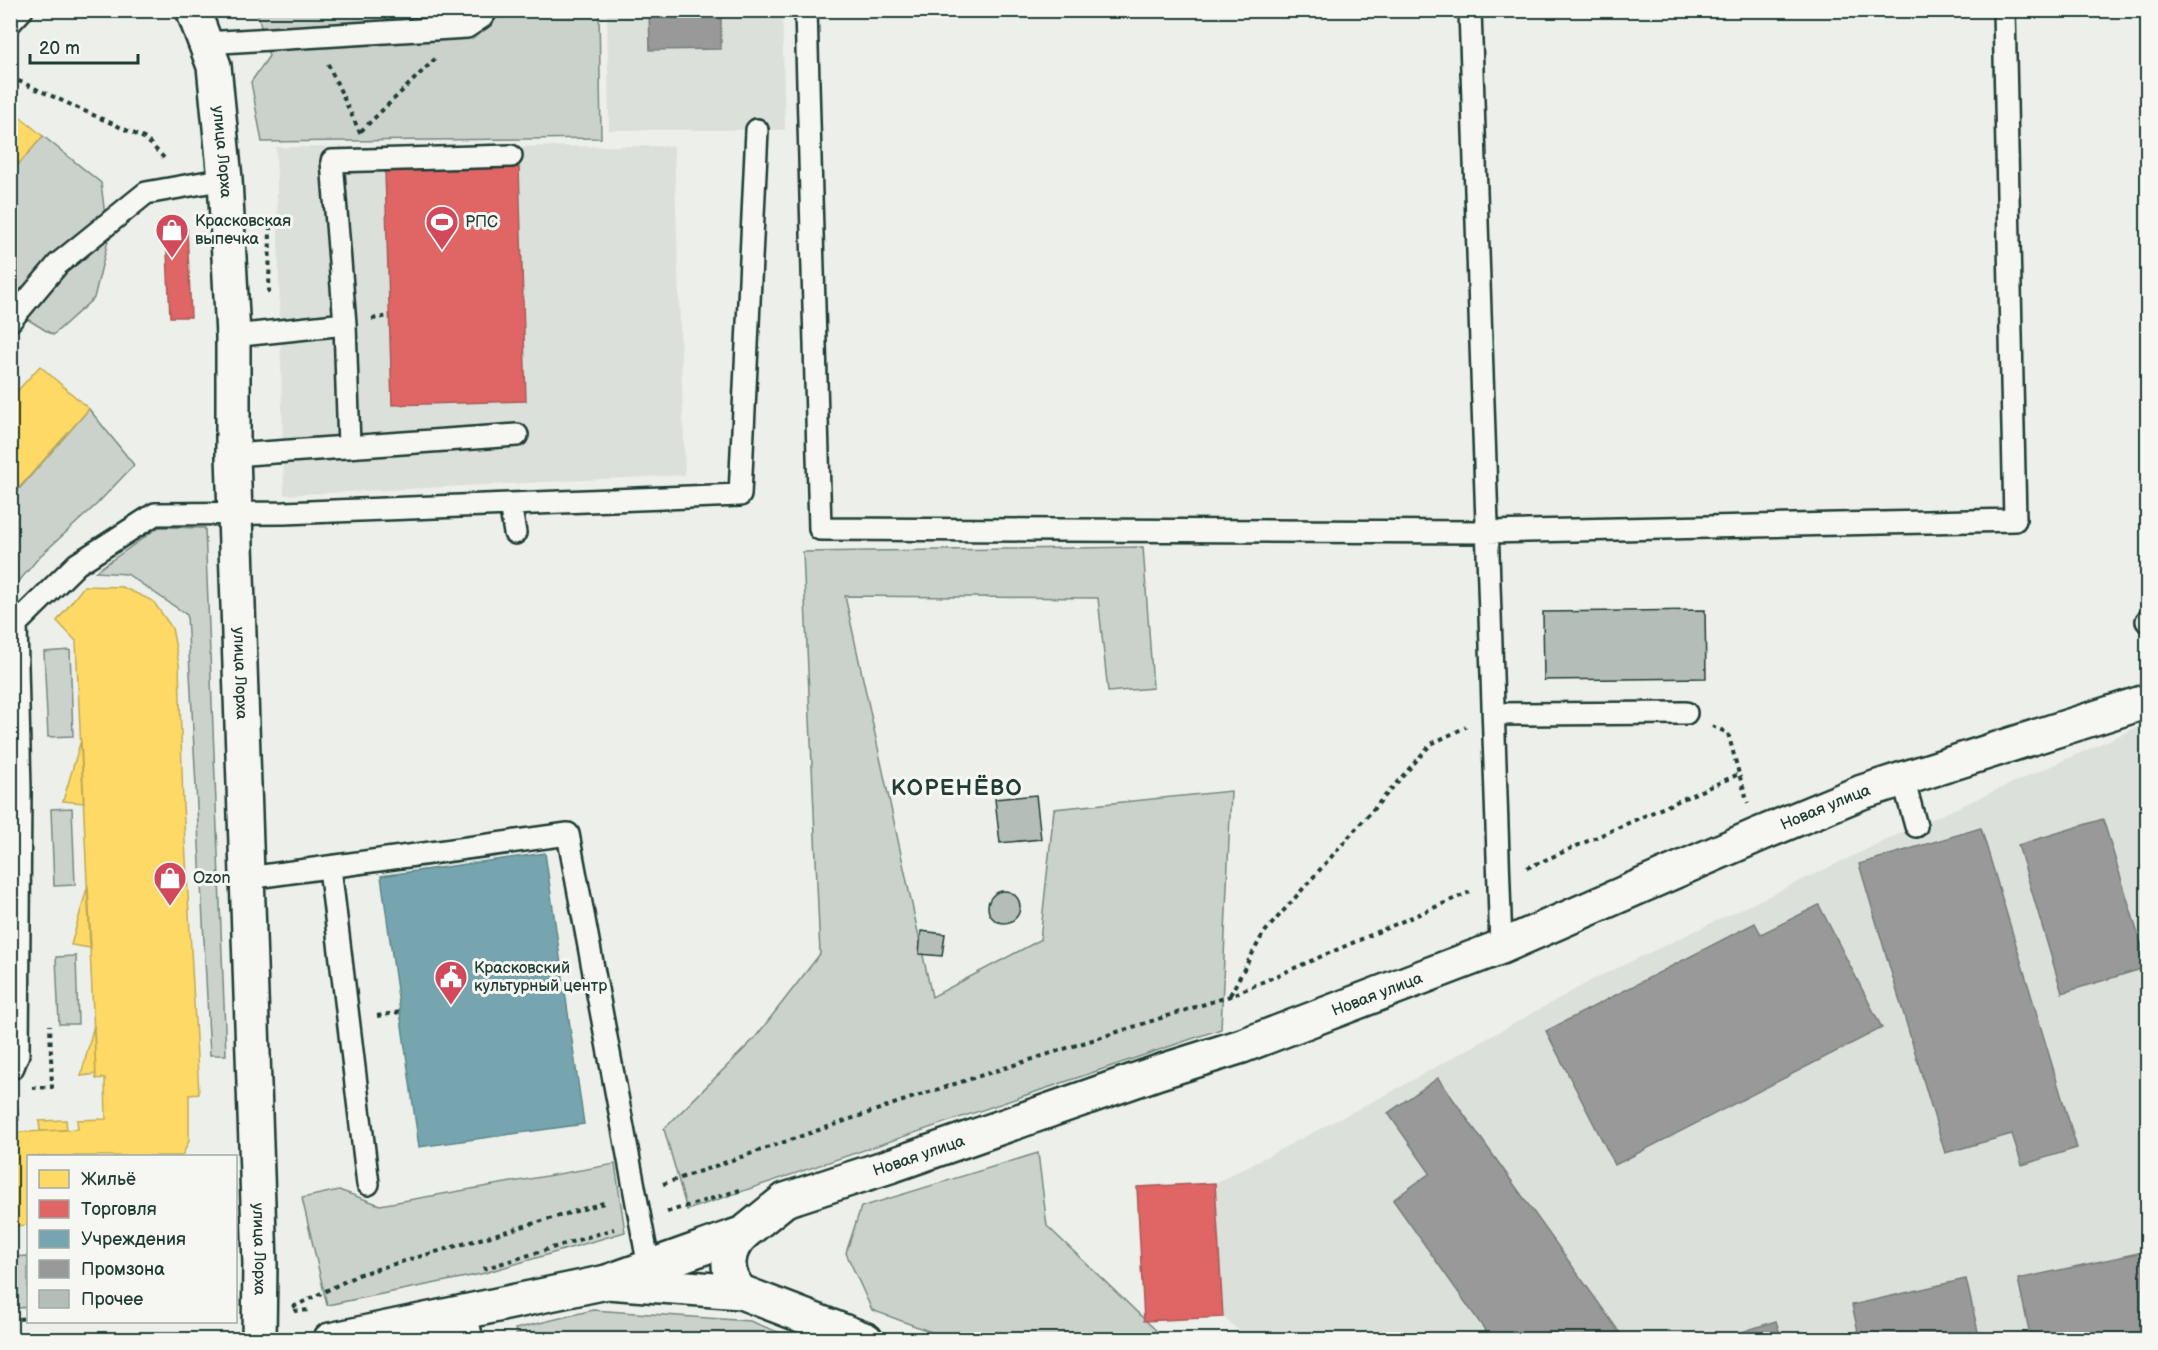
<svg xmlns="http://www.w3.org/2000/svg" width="2158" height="1350" font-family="'Balsamiq Sans',sans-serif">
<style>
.built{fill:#dce0db}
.green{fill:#cbd2cc;stroke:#758880;stroke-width:1.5}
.homes{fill:#ffd966;stroke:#bcaa57;stroke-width:1.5}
.shops{fill:#e06666;stroke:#a65a57;stroke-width:1.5}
.public{fill:#76a5af;stroke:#5c868a;stroke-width:1.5}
.industry{fill:#999;stroke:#747d7b;stroke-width:1.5}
.building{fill:#b4bdb8;stroke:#1f3d34;stroke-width:1.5}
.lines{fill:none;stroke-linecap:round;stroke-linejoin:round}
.lane-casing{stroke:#1f3d34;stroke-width:26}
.street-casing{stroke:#1f3d34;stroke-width:38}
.secondary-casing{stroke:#1f3d34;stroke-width:38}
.path{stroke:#1f3d34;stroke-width:4;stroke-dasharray:4.5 4.5;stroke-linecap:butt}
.lane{stroke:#f6f6f2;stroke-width:21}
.street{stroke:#f6f6f2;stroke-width:33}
.secondary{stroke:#f6f6f2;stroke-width:33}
.labels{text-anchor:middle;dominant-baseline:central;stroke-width:6;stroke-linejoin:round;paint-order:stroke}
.street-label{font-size:16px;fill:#1f3d34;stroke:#f6f6f2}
.poi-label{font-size:16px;fill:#1f3d34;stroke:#f6f6f2;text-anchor:start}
.district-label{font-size:22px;font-weight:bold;letter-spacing:1.5px;fill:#1f3d34;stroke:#f6f6f2}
</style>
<rect width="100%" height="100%" fill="#edefea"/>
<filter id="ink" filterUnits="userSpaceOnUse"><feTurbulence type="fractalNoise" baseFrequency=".0167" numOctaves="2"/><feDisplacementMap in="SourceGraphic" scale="12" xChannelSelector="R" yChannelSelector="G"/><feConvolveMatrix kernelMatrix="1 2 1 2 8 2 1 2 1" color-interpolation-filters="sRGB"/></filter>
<g filter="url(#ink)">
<!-- built -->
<path class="built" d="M607,11H782L785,130H609Z
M674,146L685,475L284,495L276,147Z
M2147,723V1339H1249L1223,1317L1215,1183L1391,1092L1594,979L1905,831Z"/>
<!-- green -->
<path class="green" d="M250,11H599L601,138L262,142L251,82L269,56L257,12Z
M43,136L101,183L108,241L94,298L53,335L11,309L10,174Z
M89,409L134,465L96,505L40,556L11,591V498Z
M159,527L205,528L226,1055H210L187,615L127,574L95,572Z
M1143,547L1153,688L1108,692L1098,598L845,596L932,997L1040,940L1054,809L1231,791L1221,1029L687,1210L664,1129L754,1039L820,954L803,552Z
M70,650L73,736L48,737L44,652Z
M72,808L75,885L54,886L51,809Z
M76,956L78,1024H59L56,957Z
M11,1094H16L19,1120L11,1121Z
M1038,1153L1047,1226L1165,1339H950L872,1310L846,1253L861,1207Z
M615,1164L625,1232L481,1274L327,1305L302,1198L339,1190L380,1205Z
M28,1256V1307L11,1309V1257Z
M593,1310L750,1321L796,1339H518L515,1329Z"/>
<!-- homes -->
<path class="homes" d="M10,109L43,136L10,174Z
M40,366L89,409L10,498V399Z
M84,586L122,587L153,601L172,628L179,664L183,805L199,1094L189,1095V1141L182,1156H28V1225L10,1226V1133L78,1129L77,1120L106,1119L105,1078L96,1079L76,641L57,621Z
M81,740L84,803L63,801Z
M88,885L91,948L71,945Z
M94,1025L96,1074L81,1076Z
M66,1120L67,1130L40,1131L39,1121Z"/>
<!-- shops -->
<path class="shops" d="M519,167L526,401L392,405L385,171Z
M166,230H187L191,317H170Z
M1215,1183L1223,1317L1144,1321L1137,1187Z"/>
<!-- public -->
<path class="public" d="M545,853L584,1124L419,1147L381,876Z"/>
<!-- industry -->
<path class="industry" d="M649,10H721V49L650,50Z
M2103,819L2148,967L2062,993L2018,845Z
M1981,828L2077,1148L2022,1165L2012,1134L1945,1153L1859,864Z
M1819,905L1882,1028L1615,1165L1546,1031L1755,923L1761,934Z
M1438,1078L1625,1340H1492L1393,1200L1430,1173L1388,1113Z
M2148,1251V1340H2031L2018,1279Z
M1966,1279L1980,1340H1860L1852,1305Z
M1776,1321L1782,1340H1726V1337Z"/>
<!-- building -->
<path class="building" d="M1705,610L1706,678L1544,680L1543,612Z
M1036,795L1041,839L1000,843L995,799Z
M988 907a16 16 0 1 1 32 0a16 16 0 1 1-32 0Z
M921,931L945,934L942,956L919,954Z"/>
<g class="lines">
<!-- lane casing -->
<g class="lane-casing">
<path id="lane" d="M806,10L820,529L1488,532L2015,520L2004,10
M1470,10L1501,947
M10,23L22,10
M205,43L467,27L482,17L487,10
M10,321L58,264L146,193L225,179
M233,336L345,324
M349,447L345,324L332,161L511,156
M233,455L517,435
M510,504L740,495L757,130
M2147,621H2148
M1494,714L1686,713
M1903,779L1916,826
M330,868L368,1184
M248,878L568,834L649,1267
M10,1067H13L18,1054L20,790L16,624L77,564L155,514L284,513L510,504L515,533"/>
</g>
<!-- street casing -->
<g class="street-casing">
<g id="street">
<path id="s1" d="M193,10L214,66L225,179L233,336V455L260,1264L259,1340"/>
<path id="s2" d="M607,1282L744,1233L785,1200L893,1165L1159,1072L1242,1046L1501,947L1758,835L1862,792L2148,701"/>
<path d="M741,1292C724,1274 725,1250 744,1233"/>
<path d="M460,1314L466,1340"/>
</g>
</g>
<!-- secondary casing -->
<g class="secondary-casing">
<path id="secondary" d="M330,1340L607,1282L741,1292L866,1340"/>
</g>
<!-- path -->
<path class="path" d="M328,64L360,133
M10,77L146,139L167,161
M361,131L435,59
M269,293L270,227
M372,319L389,316
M1712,726L1728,733L1739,774
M1527,868L1739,774L1748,803
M1230,995L1263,934L1431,744L1466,727
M377,1016L400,1012
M32,1088L52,1087L50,1025
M663,1184L917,1096L1230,996L1470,892
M667,1212L740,1190
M483,1269L614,1229
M293,1307L360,1274L607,1202
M294,1311L311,1310
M10,1320L28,1318"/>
<!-- lane -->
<use href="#lane" class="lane"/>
<!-- street -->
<use href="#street" class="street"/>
<!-- secondary -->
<use href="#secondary" class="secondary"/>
</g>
</g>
<!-- icons -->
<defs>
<g id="stadium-pin" transform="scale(1.725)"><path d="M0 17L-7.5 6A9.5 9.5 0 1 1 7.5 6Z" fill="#d1495b" stroke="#f6f6f2"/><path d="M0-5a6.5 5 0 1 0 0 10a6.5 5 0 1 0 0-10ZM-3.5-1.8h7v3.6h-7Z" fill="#fff"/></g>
<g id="shop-pin" transform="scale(1.725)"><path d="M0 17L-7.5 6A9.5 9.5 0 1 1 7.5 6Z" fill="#d1495b" stroke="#f6f6f2"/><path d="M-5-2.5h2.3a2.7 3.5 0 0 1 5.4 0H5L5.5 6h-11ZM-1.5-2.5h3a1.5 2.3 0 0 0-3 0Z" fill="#fff"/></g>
<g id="civic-pin" transform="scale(1.725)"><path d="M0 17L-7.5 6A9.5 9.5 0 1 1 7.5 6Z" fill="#d1495b" stroke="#f6f6f2"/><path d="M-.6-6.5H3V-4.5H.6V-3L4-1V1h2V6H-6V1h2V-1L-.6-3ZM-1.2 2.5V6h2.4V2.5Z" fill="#fff"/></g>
</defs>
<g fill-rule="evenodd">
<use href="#stadium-pin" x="442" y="222"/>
<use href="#shop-pin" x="172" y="230"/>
<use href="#shop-pin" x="170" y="878"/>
<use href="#civic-pin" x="451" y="977"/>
</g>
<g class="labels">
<!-- street labels -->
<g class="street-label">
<text stroke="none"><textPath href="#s1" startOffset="146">улица Лорха</textPath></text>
<text stroke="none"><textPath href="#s1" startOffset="668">улица Лорха</textPath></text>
<text stroke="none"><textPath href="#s2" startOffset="1311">Новая улица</textPath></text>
<text stroke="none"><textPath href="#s2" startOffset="825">Новая улица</textPath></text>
<text stroke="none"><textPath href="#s2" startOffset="339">Новая улица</textPath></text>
<text stroke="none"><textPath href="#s1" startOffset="1244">улица Лорха</textPath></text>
</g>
<!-- poi labels -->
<g class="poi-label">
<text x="195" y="221">Красковская<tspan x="195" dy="18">выпечка</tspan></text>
<text x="465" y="222">РПС</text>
<text x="193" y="878">Ozon</text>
<text x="474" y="968">Красковский<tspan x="474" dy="18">культурный центр</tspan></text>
</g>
<!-- district labels -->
<g class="district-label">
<text x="957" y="788">КОРЕНЁВО</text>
</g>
</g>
<!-- margin -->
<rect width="2158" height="1350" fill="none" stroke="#f6f6f2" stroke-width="36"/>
<rect x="18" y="18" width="2122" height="1314" fill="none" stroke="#1f3d34" stroke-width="2" filter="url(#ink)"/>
<!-- legend -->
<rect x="27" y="1155" width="210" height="168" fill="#f6f6f2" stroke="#a0aca6" stroke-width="1.5"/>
<rect x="39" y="1170" width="30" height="18" fill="#ffd966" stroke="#a0aca6" stroke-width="1.5"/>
<text x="81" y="1185" font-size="18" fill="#1f3d34">Жильё</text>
<rect x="39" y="1200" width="30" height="18" fill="#e06666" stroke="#a0aca6" stroke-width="1.5"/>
<text x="81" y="1215" font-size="18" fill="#1f3d34">Торговля</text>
<rect x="39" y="1230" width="30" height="18" fill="#76a5af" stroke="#a0aca6" stroke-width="1.5"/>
<text x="81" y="1245" font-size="18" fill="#1f3d34">Учреждения</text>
<rect x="39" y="1260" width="30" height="18" fill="#999999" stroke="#a0aca6" stroke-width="1.5"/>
<text x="81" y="1275" font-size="18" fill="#1f3d34">Промзона</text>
<rect x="39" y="1290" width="30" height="18" fill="#b4bdb8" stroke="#a0aca6" stroke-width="1.5"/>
<text x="81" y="1305" font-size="18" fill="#1f3d34">Прочее</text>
<!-- scale -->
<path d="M30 54v9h108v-9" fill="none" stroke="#1f3d34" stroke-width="3"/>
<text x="39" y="54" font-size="18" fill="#1f3d34" stroke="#f6f6f2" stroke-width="4.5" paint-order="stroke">20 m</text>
</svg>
